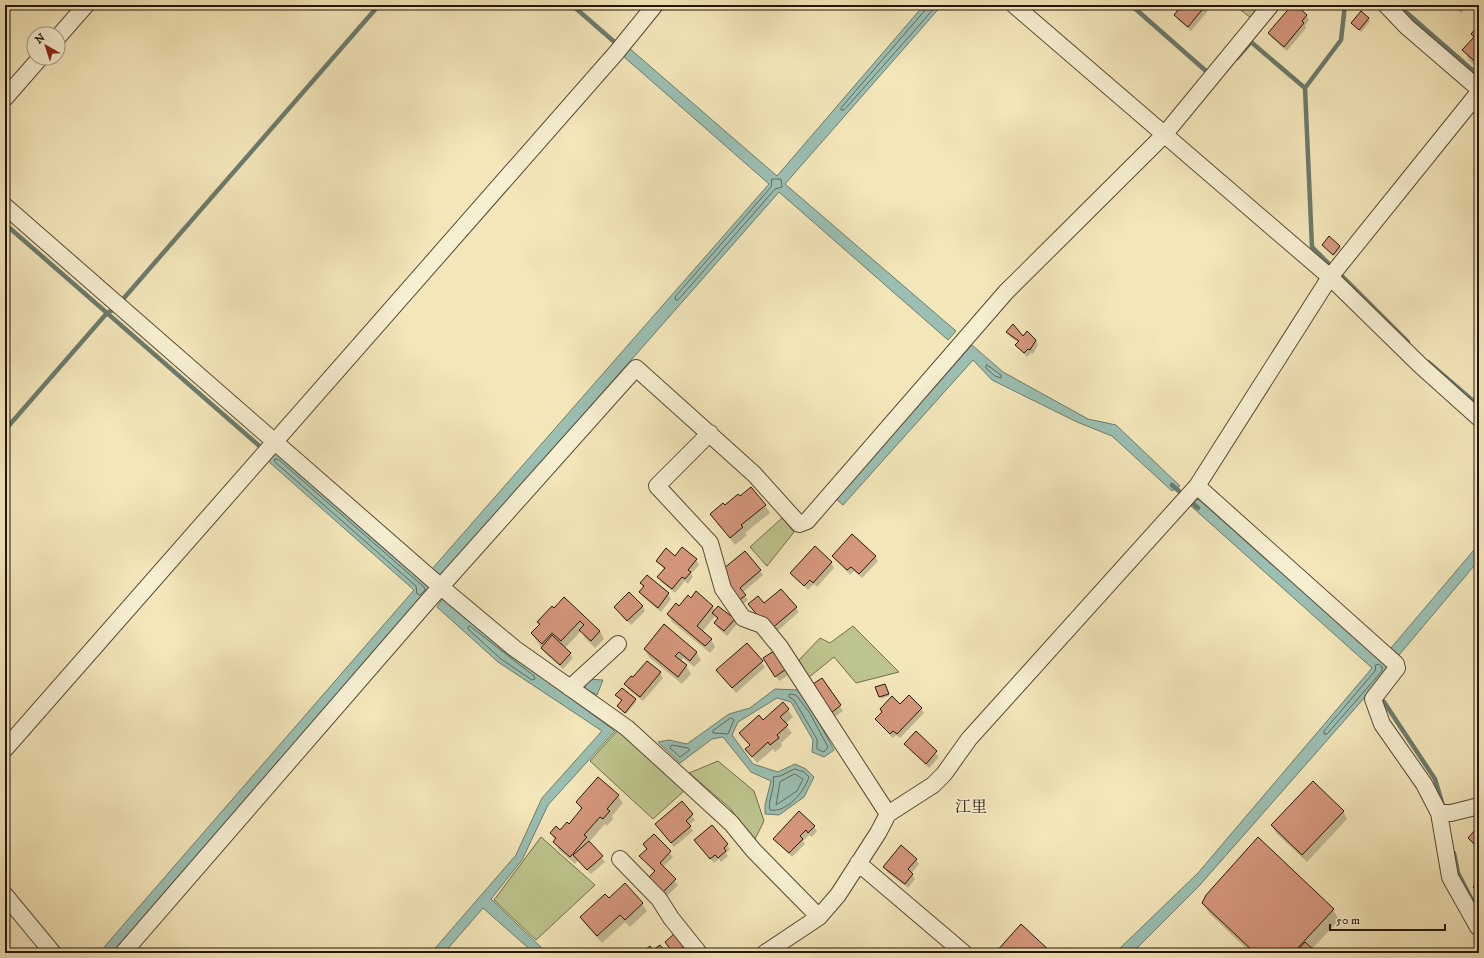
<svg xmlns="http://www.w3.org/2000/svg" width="1484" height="958" font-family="'IM FELL DW Pica','Noto Serif JP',serif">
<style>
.green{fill:#bec48d;stroke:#716c4b}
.water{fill:#9bbfb2;stroke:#6b7b6e}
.shadow{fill:#0003}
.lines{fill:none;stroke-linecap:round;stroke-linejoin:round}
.shore{stroke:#606a5e;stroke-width:1}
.stream{stroke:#6b7b6e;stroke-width:4.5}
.building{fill:#d5977c;stroke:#241509}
.minor-casing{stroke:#584935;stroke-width:18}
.minor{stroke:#f7efd2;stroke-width:16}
.labels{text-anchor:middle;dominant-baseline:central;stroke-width:3;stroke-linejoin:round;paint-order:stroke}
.neighbourhood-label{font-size:16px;fill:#241509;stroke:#f7efd2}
</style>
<rect width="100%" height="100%" fill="#f3e6b9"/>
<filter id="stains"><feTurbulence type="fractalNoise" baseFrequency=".005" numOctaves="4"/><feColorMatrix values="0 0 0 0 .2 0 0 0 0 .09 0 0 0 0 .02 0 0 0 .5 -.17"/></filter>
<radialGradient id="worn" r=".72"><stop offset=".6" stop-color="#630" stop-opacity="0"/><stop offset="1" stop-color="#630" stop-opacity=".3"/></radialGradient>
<!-- green -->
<path class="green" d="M1234,5H1263L1251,18Z
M782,518L794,532L767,566L750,547Z
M853,626L899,672L856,683L834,657L808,678L799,660L820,638L830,643Z
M618,730L685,790L653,819L590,761Z
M718,761L754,791L764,821L754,841L730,808L689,773Z
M541,837L595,885L536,940L494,900Z"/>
<!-- water -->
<path class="water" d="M924,5H942L785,184L956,331L948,340L779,192L441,576L432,569L769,184L623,56L629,48L777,176Z
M972,345L1003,372L1088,419L1116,425L1180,486L1172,491L1112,436L1077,422L992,380L973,360L843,505L835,498Z
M276,452L431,589L113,953H99L414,590L268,461Z
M1198,499L1386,665L1387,672L1199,886L1132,953H1115L1198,873L1372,668L1191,506Z
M1479,544V560L1399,655L1391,648Z
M443,598L507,652L615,731L548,805L522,860L491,899L547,953H534L483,908L444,953H431L516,855L542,798L602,731L498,662L437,607Z
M587,679L603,680L597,695L585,689Z
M775,689L798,690L812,710L834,750L824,757L812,752L813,740L791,702L777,698L738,722L732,735L753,764L778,772L795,764L806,769L814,777L804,797L779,815L765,814V805L771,781L751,772L723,737L712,739L680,763L658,742L669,740L687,744L729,714L750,708Z"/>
<!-- shadow -->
<path class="shadow" d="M1184,5H1211L1212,6L1191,31L1178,20L1175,15Z
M1293,5L1306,15L1309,20L1305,26L1306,28L1287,51L1272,38L1269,33Z
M1451,5H1468L1461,13Z
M1361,13L1370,21L1361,32L1352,23Z
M1479,26V69L1470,61L1464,50L1474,38L1472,34Z
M1329,238L1341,248L1334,256L1323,245Z
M1007,332L1036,340L1038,345L1033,354L1031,353L1027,357L1016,345L1019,343L1010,337Z
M765,505L770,513L745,533L747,535L735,545L711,514L724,506Z
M745,552L763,575L742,593L748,600L742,605L732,594Z
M833,556H875L878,561L862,578L854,571L850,575Z
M675,557L696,560L699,565L691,574L693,577L688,584L685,581L675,593L661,582L659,577L665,570L657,561Z
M831,563L834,568L817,587L814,584L808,590L792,573Z
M647,576L668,594L671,599L661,612L643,597L640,592L644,588L641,583Z
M696,593L713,607L715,611L734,619L737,624L727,636L718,628L715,623L718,620L715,616L702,632L711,639L715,647L710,653L672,622L668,615L691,599Z
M565,599L600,631L604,639L595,648L585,638L581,631L565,648L573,658L563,669L545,653L532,634L540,624L539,622Z
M749,605L796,608L799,612L774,634Z
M642,606L645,611L631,625L615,607Z
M747,645L765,667L736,693L718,670Z
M645,650L696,652L701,660L694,667L683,658L681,662L686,666L691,674L682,684L649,657Z
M773,652L788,675L779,681L767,663Z
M660,673L663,678L643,701L628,689L626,684Z
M822,679L843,711L833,718Z
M885,685L889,696L881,699L877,688Z
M616,695L635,700L636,702L626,714L618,706L622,701Z
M783,703L793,717L785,724L792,733L781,743L782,746L775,752L773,749L757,763L746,749L750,746L740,733L762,721Z
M900,706L921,709L924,713L900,738L896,735L893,738L876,720Z
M916,733L939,757L929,768L905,744Z
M618,796L623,803L612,816L613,819L607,826L605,824L589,842L605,862L591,874L578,860L575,864L559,850L551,833L560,831L569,825L582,811L577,802Z
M682,803L695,820L689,825L693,831L674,847L659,829Z
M1343,811L1347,819L1307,862L1276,833L1272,825Z
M712,826L730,849L726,853L728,856L721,862L719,859L714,863L698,845Z
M814,827L817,831L812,837L809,835L803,841L805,844L792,857L774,839Z
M1479,833V844L1477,846L1470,840Z
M654,835L673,857L663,867L678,885L666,897L652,883L655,873L641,857L647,850L644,844Z
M1258,838L1333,910L1339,920L1312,949L1316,953H1251L1209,913L1203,903Z
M916,859L919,864L911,874L915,879L908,888L887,872L885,867Z
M625,885L642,904L647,911L630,927L625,922L602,943L586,925L581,917L609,900Z
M683,946L684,948L679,953H674Z"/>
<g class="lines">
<!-- shore -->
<path class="shore" d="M927,5L926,9L841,108V110H844L937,5
M772,179H781L782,187L775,189L678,300H676L675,297L771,187Z
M987,365L1001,375V378L995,376L986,368Z
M275,459H278L424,587L425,590L420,595L417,594L416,586L275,462Z
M470,626L534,676L535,679L532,680L501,659L468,629V627Z
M1376,665L1379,664L1382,667V671L1327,734H1324V731L1375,671Z
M790,694L796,695L809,712L828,747L824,752L817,749V739L794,700L789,697Z
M731,718L734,720L728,734L713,733V731Z
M672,745L688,748L690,750L680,757L670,748Z
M795,769L804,772L809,777C804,792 787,813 770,810C767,800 776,788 773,777L780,776Z
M795,774L803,779L797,791L776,805L780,782Z"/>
<!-- stream -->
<path class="stream" d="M572,5L619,46
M1131,5L1206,71
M1399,6L1479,76
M1237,58L1251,42L1305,88
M5,224L264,450
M1330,265L1312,247L1305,88L1341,40L1345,5
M1343,277L1408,342
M124,298L379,5
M1428,362L1479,406
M5,430L107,313L113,310
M1172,485L1198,508
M1379,697L1384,702L1435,779L1443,806
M1454,853L1458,873L1475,906"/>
</g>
<!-- building -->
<path class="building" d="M1182,5H1206L1188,27L1174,15Z
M1292,5H1296L1307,15L1302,21L1304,23L1284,47L1268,33Z
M1361,11L1369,18L1359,30L1351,23Z
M1479,25V65L1462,50L1474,37L1471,34Z
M1329,236L1340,246L1333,255L1322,245Z
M1013,324L1023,336L1027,331L1036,340L1030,350L1028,349L1024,353L1015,345L1019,341L1006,332Z
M751,487L766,505L741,525L743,527L730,538L710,514L723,503L725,505L738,494L740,496Z
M852,534L876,556L859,574L851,567L847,570L832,556Z
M815,546L832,562L813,583L810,580L804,586L790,573Z
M682,547L697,559L688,570L691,572L685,579L682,577L672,589L657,577L665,568L656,561L666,548L675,556Z
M745,551L761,570L740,588L746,595L738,601L728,589L723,569Z
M647,575L669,593L658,608L639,592L644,586L640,583Z
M781,589L797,607L770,630L748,604L758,596L764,603Z
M696,591L713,606L697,626L712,639L705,646L667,614L676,603L679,606L688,595L691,598Z
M629,592L643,606L627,621L614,607Z
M564,597L600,631L591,641L579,630L584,625L580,621L561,641L552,633L542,644L531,633L540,624L537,622L552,606L554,608Z
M718,606L735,619L724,631L714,623L718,618L712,613Z
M664,624L697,652L690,661L679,652L675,656L687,665L678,677L644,649Z
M552,635L571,653L560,665L541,648Z
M747,643L763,661L732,688L716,670Z
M774,651L786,669L775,677L763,658Z
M647,661L661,672L640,697L624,684L631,676L633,677Z
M822,678L841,705L830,714L810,686Z
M885,684L889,694L879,697L875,687Z
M622,688L636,699L625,713L617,706L622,700L615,695Z
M909,695L922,708L897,734L893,731L890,734L875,719L882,712L880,709L892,696L900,704Z
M783,702L789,709L780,717L788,725L777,735L779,738L770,745L768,742L752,757L745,749L750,745L739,733L759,715L763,720Z
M916,731L937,751L926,764L904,744Z
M598,777L619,795L607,809L610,811L603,819L600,817L584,835L587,837L570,857L553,842L556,838L550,833L556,826L560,830L567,822L569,824L582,808L576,802Z
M1313,781L1344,811L1302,855L1271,825Z
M682,801L693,814L686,821L691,826L671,843L655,824Z
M799,811L815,826L808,833L806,830L800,836L803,839L789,853L773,839Z
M712,825L728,844L724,848L726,851L718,858L715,855L710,859L694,840Z
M1476,829L1479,832V841L1475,845L1468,838Z
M654,834L671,851L660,863L676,879L662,893L648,878L655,871L639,856L647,849L643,844Z
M1258,837L1334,909L1293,953H1255L1202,903L1206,895Z
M589,841L603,856L587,870L573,855Z
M901,845L917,859L908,869L913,874L905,884L883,867Z
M1479,881V892L1473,887Z
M625,883L643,903L625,920L620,915L597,936L580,917L605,894L609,898Z
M1021,924L1052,953H995Z
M674,934L684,946L676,953H673L665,942Z
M1305,942L1317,953H1295Z
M660,945L666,953H641L650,946L653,950Z"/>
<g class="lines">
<!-- minor casing -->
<g class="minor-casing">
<path id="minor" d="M1014,5L1330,277L1421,366L1479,418
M1386,5L1407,27L1479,89
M58,37L86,5
M5,98L40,58
M5,206L441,587L514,648L627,728L731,823L754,851L819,917
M710,433L657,486L710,543L723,589L743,618L762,625L780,647L888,814
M1197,486L1396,664L1397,668L1373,699L1382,724L1424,784L1439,813L1450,877L1478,927
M570,688L618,644
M5,749L616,53L655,5
M1439,813H1451L1479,806
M620,859L659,899L671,918L699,953
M858,863L964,953
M5,895L53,953
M123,953L428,601L636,368L754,474L799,524L807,521L1006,292L1164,135L1271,5
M765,953L819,917L838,895L878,833L888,814L933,785L944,774L969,739L1197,486L1330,277L1479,92"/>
</g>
<!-- minor -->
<use href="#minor" class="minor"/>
</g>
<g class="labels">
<!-- neighbourhood labels -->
<g class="neighbourhood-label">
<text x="971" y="807">江里</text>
</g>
</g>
<!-- margin -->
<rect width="1484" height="958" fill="none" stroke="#f3e6b9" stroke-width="20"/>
<rect x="6" y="6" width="1472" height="946" fill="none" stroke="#241509" stroke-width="2"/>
<rect x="10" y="10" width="1464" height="938" fill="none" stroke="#241509"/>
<!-- north arrow -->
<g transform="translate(46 46) rotate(321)"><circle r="19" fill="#f7efd2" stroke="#a39882"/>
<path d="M0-3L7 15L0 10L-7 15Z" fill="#8f2418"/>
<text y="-6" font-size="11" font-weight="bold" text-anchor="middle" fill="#241509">N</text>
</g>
<!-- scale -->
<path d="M1330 924v6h115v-6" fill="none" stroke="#241509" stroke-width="2"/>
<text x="1336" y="924" font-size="12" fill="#241509" stroke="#f7efd2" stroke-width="3" paint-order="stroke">50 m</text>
<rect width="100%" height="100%" filter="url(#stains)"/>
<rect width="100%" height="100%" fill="url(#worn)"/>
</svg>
